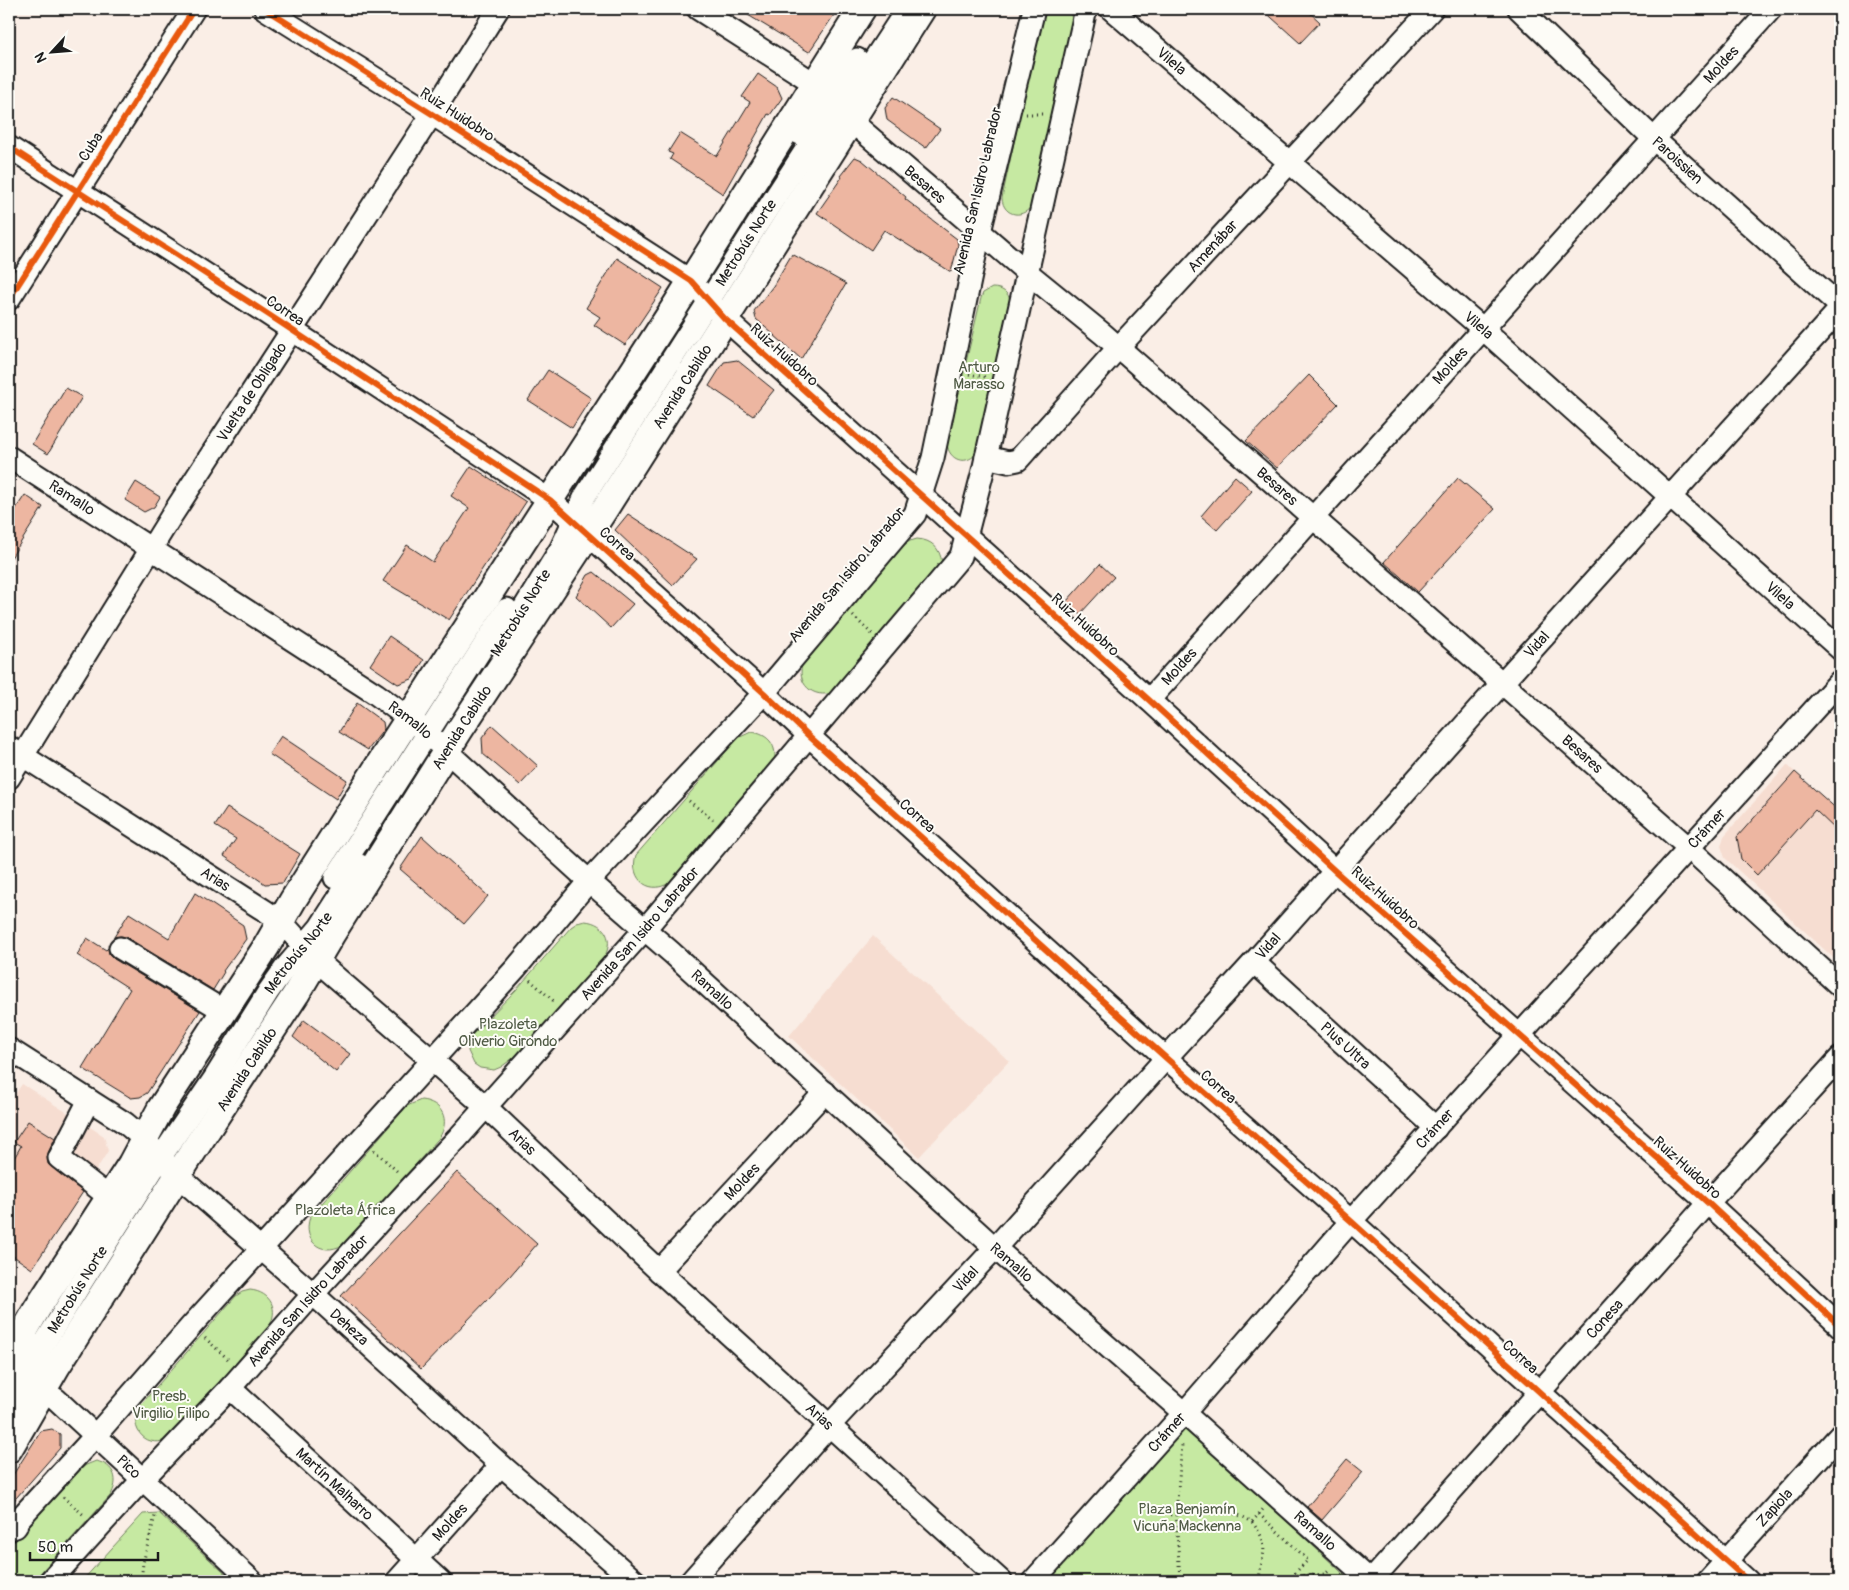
<svg xmlns="http://www.w3.org/2000/svg" width="1849" height="1590" font-family="Pangolin,sans-serif">
<style>
.built{fill:#f6ddd1}
.green{fill:#c6e9a2;stroke:#71825f}
.building{fill:#edb6a1;stroke:#1c1c1c}
.lines{fill:none;stroke-linecap:round;stroke-linejoin:round}
.minor-casing{stroke:#1c1c1c;stroke-width:25}
.major-casing{stroke:#1c1c1c;stroke-width:30}
.path{stroke:#1c1c1c;stroke-width:3;stroke-dasharray:1 4;stroke-linecap:butt}
.minor{stroke:#fdfcf7;stroke-width:21}
.major{stroke:#fdfcf7;stroke-width:26}
.cycleway-casing{stroke:#fdfcf7;stroke-width:9}
.cycleway{stroke:#e8590c;stroke-width:6}
.labels{text-anchor:middle;dominant-baseline:central;stroke-width:4;stroke-linejoin:round;paint-order:stroke}
.street-label{font-size:15px;fill:#1c1c1c;stroke:#fdfcf7}
.park-label{font-size:15px;fill:#4f5a44;stroke:#fdfcf7}
</style>
<rect width="100%" height="100%" fill="#faeee6"/>
<filter id="ink" filterUnits="userSpaceOnUse"><feTurbulence type="fractalNoise" baseFrequency=".02" numOctaves="2"/><feDisplacementMap in="SourceGraphic" scale="10" xChannelSelector="R" yChannelSelector="G"/><feConvolveMatrix kernelMatrix="1 2 1 2 8 2 1 2 1" color-interpolation-filters="sRGB"/></filter>
<g filter="url(#ink)">
<!-- built -->
<path class="built" d="M1787,765L1840,812V964L1725,858L1721,846L1724,836Z
M873,936L1009,1061L919,1157L789,1036Z
M22,1084L104,1136L108,1151L58,1232L9,1202V1104Z"/>
<!-- green -->
<path class="green" d="M1044,9H1068L1072,18V23L1033,203C1025,220 1003,217 1002,198L1042,12Z
M992,288C1002,288 1008,292 1011,302L976,454C965,466 949,460 947,444L981,298L983,293Z
M917,539C932,540 940,548 942,563L834,692C813,700 795,683 803,662L904,545L910,541Z
M751,732C769,734 778,746 774,764L673,880C652,898 628,880 636,855L738,738Z
M585,921C606,923 615,941 603,959L524,1050L501,1067L494,1070L480,1068L474,1064L468,1051L470,1037L516,990L571,927L577,923Z
M421,1100C442,1102 451,1120 439,1138L347,1242C325,1259 301,1243 310,1217L407,1106Z
M250,1290C271,1292 280,1310 268,1328L174,1435C153,1452 129,1435 137,1409L236,1296L242,1292Z
M1182,1424L1351,1581H1049Z
M96,1461C115,1465 120,1481 110,1496L33,1581H9V1547L81,1469L86,1465Z
M159,1513L233,1581H82L143,1514Z"/>
<!-- building -->
<path class="building" d="M738,9H838L809,52Z
M1262,9H1306L1320,22L1300,43Z
M758,74L777,87L782,98L770,115L768,114L723,194L670,159L673,154L668,152L680,133L717,156L750,102L742,97Z
M893,97L940,129L926,148L887,120L885,108Z
M855,157L862,160L906,197L905,199L957,239L958,245L951,272L884,230L871,250L817,213L842,177L840,176Z
M792,254L846,284L801,359L756,319L754,311L773,286Z
M617,258L663,288L625,345L594,325L600,317L586,308Z
M737,360L774,390L753,416L709,386L724,362Z
M548,370L591,398L572,428L528,400Z
M1309,375L1338,404L1277,468L1246,441Z
M66,388L82,397L48,454L32,444Z
M471,466L526,502L449,620L383,581L407,545L433,562L469,508L451,496Z
M1235,476L1252,491L1217,530L1201,516Z
M1458,478L1495,509L1418,592L1384,562Z
M136,482L160,497L154,507L144,512L125,500Z
M25,495L43,507L9,561V519Z
M628,514L697,559L673,585L615,530Z
M1100,564L1114,577L1080,614L1066,602Z
M594,572L633,604L611,628L576,596L588,575Z
M389,636L424,660L412,679L398,684L370,665Z
M357,703L383,722L384,729L368,750L339,732Z
M492,725L538,766L520,785L483,754L482,738Z
M281,736L347,780L336,799L269,754Z
M1795,772L1840,812V834L1815,810L1757,875L1741,859L1737,837Z
M227,808L300,854L283,883L265,884L224,856L236,839L215,826Z
M422,836L488,896L464,924L400,869Z
M195,893L243,925L246,939L223,971L224,972L213,990L126,937L121,936L114,937L129,913L169,938Z
M87,938L106,950L108,948L109,954L114,959L200,1011L147,1093L140,1097L131,1098L82,1068L130,989L77,955Z
M304,1020L350,1054L336,1072L293,1037Z
M28,1121L55,1138L48,1153L47,1158L48,1164L83,1192L32,1269L9,1253V1167L21,1146L14,1142Z
M457,1172L537,1244L510,1276L421,1369L341,1296Z
M52,1429L60,1434V1448L9,1506V1481L41,1431Z
M1347,1459L1363,1472L1322,1520L1307,1507Z"/>
<g class="lines">
<!-- minor casing -->
<g class="minor-casing">
<g id="minor">
<path d="M265,9L432,114L691,281L725,319L1149,700L1335,871L1708,1203L1840,1326"/>
<path id="s1" d="M698,9L814,83L851,121L1028,273L1103,334L1502,683L1690,849L1840,986"/>
<path id="s2" d="M1111,9L1482,328L1840,649"/>
<path id="s3" d="M1519,9L1654,139L1840,306"/>
<path d="M800,134C817,108 839,86 857,59"/>
<path d="M9,147L266,313L550,500L764,693L809,736L1166,1058L1351,1221L1748,1581"/>
<path d="M9,299L194,9"/>
<path id="s4" d="M9,457L376,694L419,726L589,881L672,953L995,1248L1184,1413L1371,1581"/>
<path id="s5" d="M986,457L1008,462L1018,460L1118,348L1432,9"/>
<path id="s6" d="M506,637L561,548L585,496L759,222L820,128L856,87L907,9"/>
<path id="s7" d="M1149,700L1771,9"/>
<path id="s8" d="M9,747L281,921L316,960L486,1107L659,1271L1001,1581"/>
<path id="s9" d="M9,778L172,515L432,114L498,9"/>
<path d="M335,878L507,609"/>
<path d="M120,948L224,1011"/>
<path id="s10" d="M1254,962L1436,1128"/>
<path id="s11" d="M9,1049L125,1123L144,1139L178,1176L313,1294L501,1465L635,1581"/>
<path d="M89,1100L59,1158L109,1197"/>
<path id="s12" d="M659,1271L825,1092"/>
<path id="s13" d="M32,1379L42,1390L56,1399L252,1581"/>
<path id="s14" d="M230,1388L440,1581"/>
<path d="M9,1391L29,1341"/>
<path id="s15" d="M9,1421L19,1406L39,1352L80,1285L161,1157L215,1077L268,992L285,968L320,927L360,865"/>
<path d="M9,1530L95,1436L192,1325L516,968L589,881L764,693L915,514L933,458L980,232L1034,9"/>
<path id="s16" d="M50,1581L142,1480L230,1388L313,1294L413,1185L457,1139L645,929L961,556L983,471L1086,9"/>
<path id="s17" d="M397,1581L501,1465"/>
<path id="s18" d="M691,1581L829,1426L995,1248L1166,1058L1254,962L1502,683L1840,309"/>
<path id="s19" d="M1033,1581L1184,1413L1351,1221L1840,681"/>
<path id="s20" d="M1371,1581L1708,1203L1840,1058"/>
<path id="s21" d="M1708,1581L1840,1435"/>
</g>
</g>
<!-- major casing -->
<g class="major-casing">
<g id="major">
<path d="M9,1358L37,1309L131,1164L161,1108L266,947L293,900L396,738L676,305L862,9"/>
<path id="s22" d="M9,1449L57,1366L192,1153L296,994L331,935L459,731L604,510L922,9"/>
<path d="M9,1525H14"/>
</g>
</g>
<!-- path -->
<path class="path" d="M1026,114H1045
M969,374L985,377
M853,616L872,634
M689,801L713,820
M530,980L556,1003
M374,1150L399,1173
M205,1338L230,1361
M63,1497L85,1516
M1259,1514L1308,1560L1292,1576
M1170,1515L1176,1513C1203,1512 1228,1506 1252,1522L1264,1508
M1252,1522C1272,1547 1261,1554 1259,1581
M1135,1576V1581
M141,1581L143,1563L155,1516
M1180,1581L1176,1513L1182,1445
M1223,1581L1325,1574L1331,1569"/>
<!-- minor -->
<use href="#minor" class="minor"/>
<!-- major -->
<use href="#major" class="major"/>
<!-- cycleway casing -->
<g class="cycleway-casing">
<path id="cycleway" d="M265,9L432,114L691,281L725,319L1149,700L1335,871L1708,1203L1840,1326
M9,147L266,313L550,500L764,693L809,736L1166,1058L1351,1221L1748,1581
M9,299L194,9"/>
</g>
<!-- cycleway -->
<use href="#cycleway" class="cycleway"/>
</g>
</g>
<g class="labels">
<!-- street labels -->
<g class="street-label">
<text stroke="none"><textPath href="#s2" startOffset="80">Vilela</textPath></text>
<text stroke="none"><textPath href="#s7" startOffset="855">Moldes</textPath></text>
<text transform="translate(457 115) rotate(33)">Ruiz Huidobro</text>
<text transform="translate(91 147) rotate(-57)">Cuba</text>
<text stroke="none"><textPath href="#s3" startOffset="219">Paroissien</textPath></text>
<text stroke="none"><textPath href="#s1" startOffset="288">Besares</textPath></text>
<text transform="translate(978 191) rotate(-77)">Avenida San Isidro Labrador</text>
<text stroke="none"><textPath href="#s6" startOffset="462">Metrobús Norte</textPath></text>
<text stroke="none"><textPath href="#s5" startOffset="322">Amenábar</textPath></text>
<text transform="translate(285 311) rotate(34)">Correa</text>
<text stroke="none"><textPath href="#s2" startOffset="485">Vilela</textPath></text>
<text transform="translate(784 355) rotate(42)">Ruiz Huidobro</text>
<text stroke="none"><textPath href="#s7" startOffset="450">Moldes</textPath></text>
<text stroke="none"><textPath href="#s22" startOffset="1258">Avenida Cabildo</textPath></text>
<text stroke="none"><textPath href="#s9" startOffset="456">Vuelta de Obligado</textPath></text>
<text stroke="none"><textPath href="#s1" startOffset="752">Besares</textPath></text>
<text stroke="none"><textPath href="#s4" startOffset="75">Ramallo</textPath></text>
<text transform="translate(617 544) rotate(42)">Correa</text>
<text transform="translate(847 575) rotate(-50)">Avenida San Isidro Labrador</text>
<text stroke="none"><textPath href="#s2" startOffset="890">Vilela</textPath></text>
<text transform="translate(521 613) rotate(-58)">Metrobús Norte</text>
<text transform="translate(1085 625) rotate(42)">Ruiz Huidobro</text>
<text stroke="none"><textPath href="#s18" startOffset="1262">Vidal</textPath></text>
<text stroke="none"><textPath href="#s7" startOffset="45">Moldes</textPath></text>
<text stroke="none"><textPath href="#s4" startOffset="480">Ramallo</textPath></text>
<text stroke="none"><textPath href="#s22" startOffset="852">Avenida Cabildo</textPath></text>
<text stroke="none"><textPath href="#s1" startOffset="1158">Besares</textPath></text>
<text transform="translate(917 816) rotate(42)">Correa</text>
<text stroke="none"><textPath href="#s19" startOffset="1010">Crámer</textPath></text>
<text stroke="none"><textPath href="#s8" startOffset="245">Arias</textPath></text>
<text transform="translate(1385 898) rotate(42)">Ruiz Huidobro</text>
<text stroke="none"><textPath href="#s16" startOffset="876">Avenida San Isidro Labrador</textPath></text>
<text stroke="none"><textPath href="#s18" startOffset="858">Vidal</textPath></text>
<text stroke="none"><textPath href="#s15" startOffset="552">Metrobús Norte</textPath></text>
<text stroke="none"><textPath href="#s4" startOffset="885">Ramallo</textPath></text>
<text stroke="none"><textPath href="#s10" startOffset="124">Plus Ultra</textPath></text>
<text stroke="none"><textPath href="#s22" startOffset="448">Avenida Cabildo</textPath></text>
<text transform="translate(1218 1087) rotate(41)">Correa</text>
<text stroke="none"><textPath href="#s19" startOffset="605">Crámer</textPath></text>
<text stroke="none"><textPath href="#s8" startOffset="650">Arias</textPath></text>
<text transform="translate(1687 1168) rotate(42)">Ruiz Huidobro</text>
<text stroke="none"><textPath href="#s12" startOffset="122">Moldes</textPath></text>
<text stroke="none"><textPath href="#s4" startOffset="1290">Ramallo</textPath></text>
<text stroke="none"><textPath href="#s18" startOffset="408">Vidal</textPath></text>
<text stroke="none"><textPath href="#s15" startOffset="149">Metrobús Norte</textPath></text>
<text stroke="none"><textPath href="#s16" startOffset="381">Avenida San Isidro Labrador</textPath></text>
<text stroke="none"><textPath href="#s20" startOffset="351">Conesa</textPath></text>
<text stroke="none"><textPath href="#s11" startOffset="441">Deheza</textPath></text>
<text transform="translate(1520 1357) rotate(42)">Correa</text>
<text stroke="none"><textPath href="#s8" startOffset="1055">Arias</textPath></text>
<text stroke="none"><textPath href="#s19" startOffset="200">Crámer</textPath></text>
<text stroke="none"><textPath href="#s13" startOffset="131">Pico</textPath></text>
<text stroke="none"><textPath href="#s14" startOffset="142">Martín Malharro</textPath></text>
<text stroke="none"><textPath href="#s21" startOffset="99">Zapiola</textPath></text>
<text stroke="none"><textPath href="#s17" startOffset="79">Moldes</textPath></text>
<text stroke="none"><textPath href="#s4" startOffset="1695">Ramallo</textPath></text>
</g>
<!-- park labels -->
<g class="park-label">
<text x="979" y="367">Arturo<tspan x="979" dy="17">Marasso</tspan></text>
<text x="508" y="1024">Plazoleta<tspan x="508" dy="17">Oliverio Girondo</tspan></text>
<text x="345" y="1210">Plazoleta África</text>
<text x="171" y="1396">Presb.<tspan x="171" dy="17">Virgilio Filipo</tspan></text>
<text x="1187" y="1509">Plaza Benjamín<tspan x="1187" dy="17">Vicuña Mackenna</tspan></text>
</g>
</g>
<!-- margin -->
<rect width="1849" height="1590" fill="none" stroke="#fdfcf7" stroke-width="30"/>
<rect x="15" y="15" width="1819" height="1560" fill="none" stroke="#1c1c1c" stroke-width="2" filter="url(#ink)"/>
<!-- north arrow -->
<g transform="translate(52 52) rotate(244)" stroke="#fdfcf7" stroke-width="4" paint-order="stroke">
<path d="M0-4L9 19L0 12L-9 19Z" fill="#1c1c1c"/>
<text y="-8" font-size="14" font-weight="bold" text-anchor="middle" fill="#1c1c1c">N</text>
</g>
<!-- scale -->
<path d="M30 1552v8h128v-8" fill="none" stroke="#1c1c1c" stroke-width="2.5"/>
<text x="38" y="1552" font-size="15" fill="#1c1c1c" stroke="#fdfcf7" stroke-width="4" paint-order="stroke">50 m</text>
</svg>
